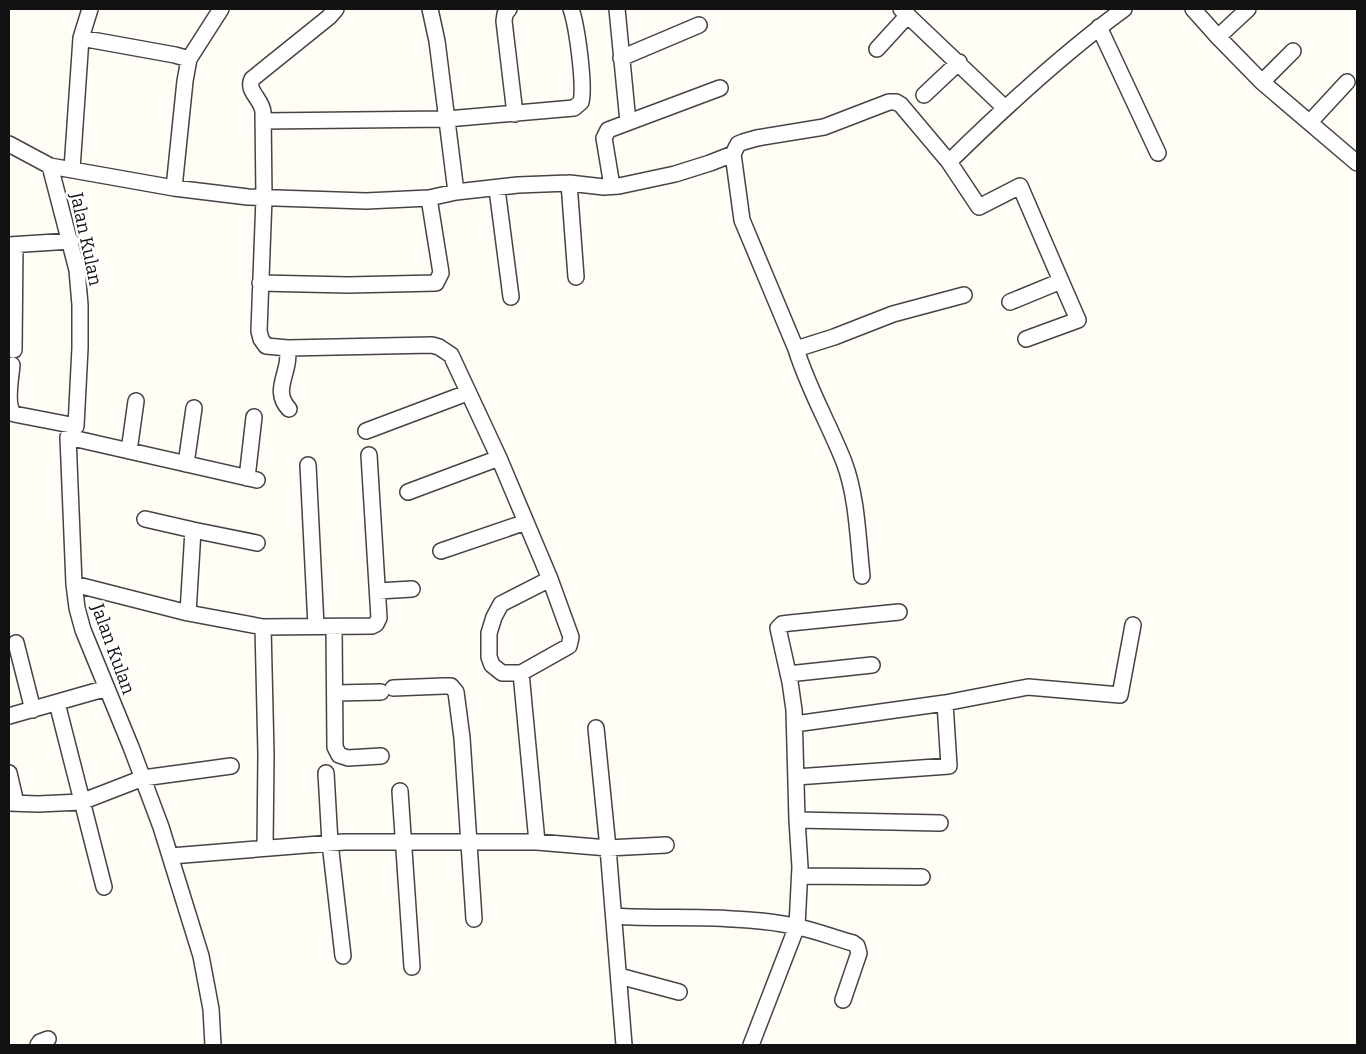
<svg xmlns="http://www.w3.org/2000/svg" width="1366" height="1054" font-family="Bitter,serif">
<style>
.lines{fill:none;stroke-linecap:round;stroke-linejoin:round}
.minor-casing{stroke:#444;stroke-width:18}
.minor{stroke:#fff;stroke-width:15}
.labels{text-anchor:middle;dominant-baseline:central;stroke-width:5;stroke-linejoin:round;paint-order:stroke}
.street-label{font-size:18px;fill:#111;stroke:#fff}
</style>
<rect width="100%" height="100%" fill="#fffdf5"/>
<g class="lines">
<!-- minor casing -->
<g class="minor-casing">
<path id="minor" d="M336,9L329,17L252,79C246,91 262,99 263,112L264,198L259,331L261,339L266,346L288,348L432,345L439,347L451,355L499,458L550,579L571,637L569,646L521,673H502L492,665L489,657V633L494,617L501,604L550,579
M430,9L437,41L456,192
M509,9L505,14L504,21L515,114
M617,9L628,122
M901,9L1005,108
M1193,9L1218,37L1262,82L1357,163
M1099,27L1158,153
M1218,37L1248,9
M81,38L175,55L189,59L185,81L174,188
M877,49L908,15
M621,58L699,25
M189,59L221,9
M1262,82L1293,51
M924,95L959,62
M263,121L447,119L574,108L581,102C585,85 577,26 571,9
M1310,122L1347,82
M9,144L50,166L174,188L248,197L366,201L429,198L456,192L518,185L569,183L604,187L619,186L675,174L710,163L733,154L738,144L743,142L757,138L824,127L889,102H896L901,105L949,162C1004,108 1061,55 1124,9
M733,154L742,220L796,349L834,337L893,314L964,295
M949,162L979,207L1020,186L1061,281L1010,302
M50,166L77,270L80,305V348L76,426L68,437L74,584L77,608L83,630L131,747L161,827L201,956L211,1009L213,1045
M72,169L81,38L90,9
M569,183L576,277
M612,186L604,138L608,130L720,88
M497,189L511,297
M9,245L71,241
M260,283L348,285L436,283L441,273L429,198
M1026,339L1078,320L1061,281
M288,348C288,354 288,359 287,364C284,381 275,394 289,409
M796,349C808,388 829,424 844,462C857,496 858,539 862,576
M14,350L15,245
M12,365C11,378 5,405 14,414L76,426
M366,431L467,393
M68,437L257,480
M129,451L136,401
M186,464L194,408
M308,465L316,626
M247,478L254,417
M408,492L499,458
M145,519L193,530L188,613
M193,530L257,543
M441,551L526,522
M74,584L188,613L263,627L266,754L265,848
M378,591L412,589
M263,627L372,626L376,624L379,618L369,455
M334,627L335,747L339,755L348,758L381,756
M16,643L33,710
M521,673L537,842
M788,674L872,665
M393,688L444,686H451L456,692L462,738L474,919
M335,693L381,692
M57,703L104,887
M9,716L107,688
M795,724L945,703L1028,687L1120,695L1133,625
M596,728L608,848L624,1045
M9,773L16,803
M326,773L330,843L343,956
M796,777L949,766L945,703
M400,791L412,967
M9,803L38,804L81,802L143,778L231,766
M797,820L940,823
M171,856L344,842H537L608,848L666,845
M800,876L922,877
M614,916C654,919 693,916 733,919C754,920 777,922 798,927C817,931 835,938 853,943L857,946L859,953L843,1000
M619,976L679,992
M38,1045L40,1042L48,1039
M751,1045L797,926L800,867L797,820L794,710L790,682L778,628L782,624L790,623L899,612"/>
</g>
<!-- minor -->
<use href="#minor" class="minor"/>
</g>
<g class="labels">
<!-- street labels -->
<g class="street-label">
<text transform="translate(86 239) rotate(78)">Jalan Kulan</text>
<text transform="translate(113 649) rotate(70)">Jalan Kulan</text>
</g>
</g>
<!-- border -->
<rect width="1366" height="1054" fill="none" stroke="#111111" stroke-width="20"/>
</svg>
